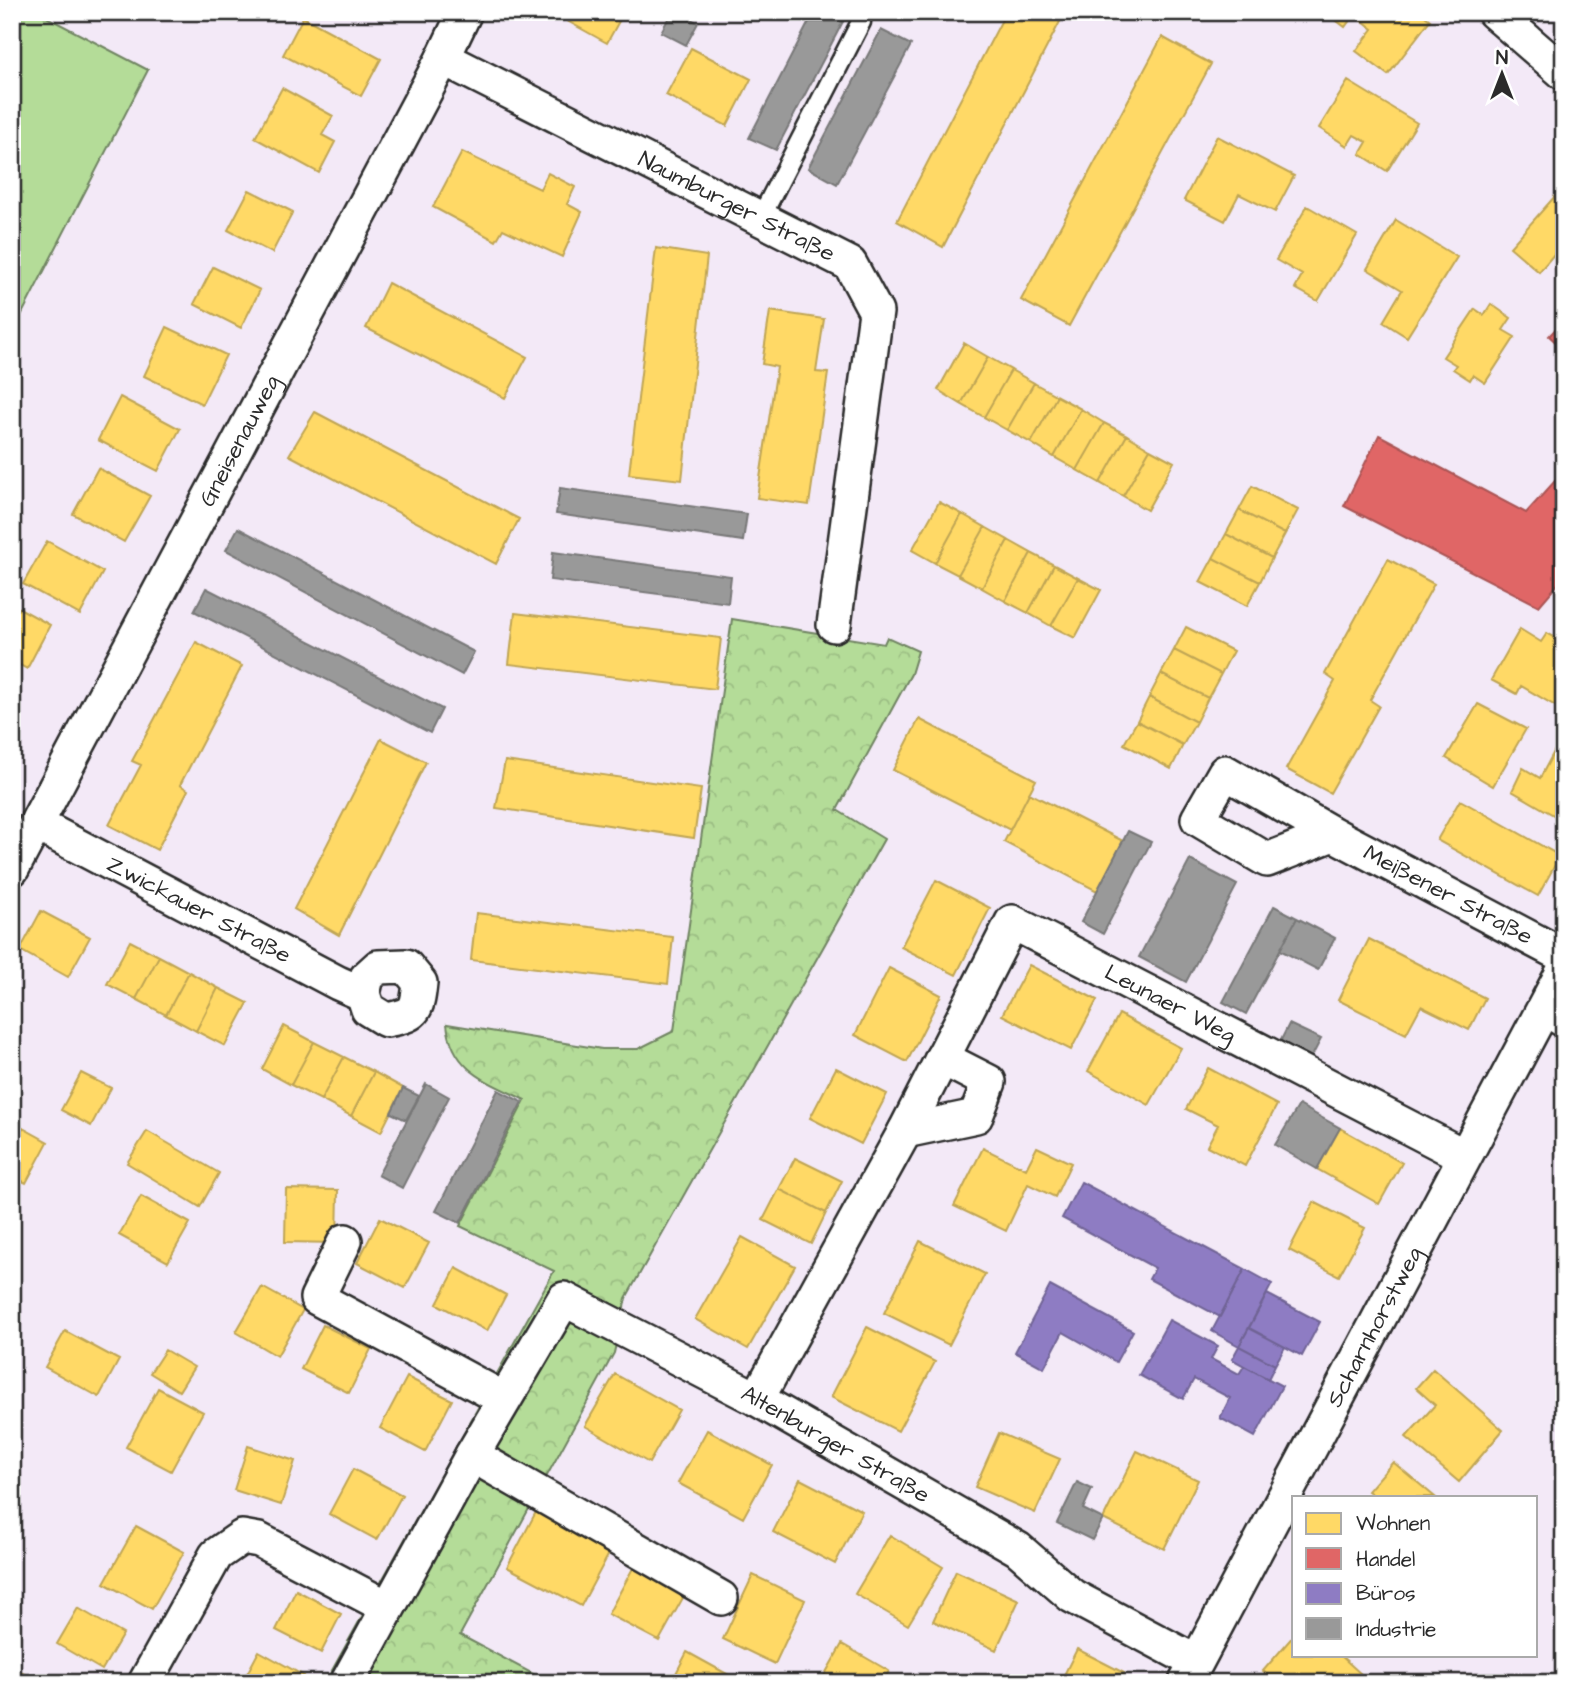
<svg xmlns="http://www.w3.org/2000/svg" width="1576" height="1695" font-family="'Architects Daughter',sans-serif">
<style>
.park{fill:url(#park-crowns);stroke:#708462;stroke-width:2}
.pitch{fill:#b4dc98;stroke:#708462;stroke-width:2}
.homes{fill:#ffd966;stroke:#bfa554;stroke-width:2}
.shops{fill:#e06666;stroke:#aa5454;stroke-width:2}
.offices{fill:#8e7cc3;stroke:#706495;stroke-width:2}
.industry{fill:#999;stroke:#787878;stroke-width:2}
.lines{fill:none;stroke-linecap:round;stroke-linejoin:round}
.lane-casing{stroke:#2b2b2b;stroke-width:23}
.street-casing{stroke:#2b2b2b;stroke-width:38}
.lane{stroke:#fff;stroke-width:18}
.street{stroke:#fff;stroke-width:33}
.labels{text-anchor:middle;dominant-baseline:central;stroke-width:7;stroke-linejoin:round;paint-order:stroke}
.street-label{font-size:23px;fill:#2b2b2b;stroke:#fff}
</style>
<defs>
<pattern id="park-crowns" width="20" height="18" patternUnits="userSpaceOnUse" patternTransform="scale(1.75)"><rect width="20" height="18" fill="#b4dc98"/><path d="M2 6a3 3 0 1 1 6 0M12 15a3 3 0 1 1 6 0" fill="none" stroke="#9bbd83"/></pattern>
</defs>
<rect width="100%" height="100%" fill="#f3e9f7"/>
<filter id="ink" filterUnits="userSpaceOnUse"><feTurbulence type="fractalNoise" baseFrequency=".0143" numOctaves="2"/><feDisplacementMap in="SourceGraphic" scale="14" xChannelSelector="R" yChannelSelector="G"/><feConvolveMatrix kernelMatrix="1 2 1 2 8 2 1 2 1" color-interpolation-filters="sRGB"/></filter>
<g filter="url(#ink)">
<!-- park -->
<path class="park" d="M732,619L884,644L887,637L918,651L911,674L837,810L884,839L626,1298L614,1353L460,1635L550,1683H325L554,1271L460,1226L525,1100C487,1081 452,1071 447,1024L602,1049H638L674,1031Z"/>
<!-- pitch -->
<path class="pitch" d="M12,12H37L148,70L12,333Z"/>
<!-- homes -->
<path class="homes" d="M551,12H624L607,43Z
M1006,12H1065L943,247L897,221Z
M1325,12H1356L1345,27Z
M1356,12H1420L1430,20L1388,75L1356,51L1373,29L1354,14Z
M303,17L381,59L361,96L283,55Z
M1162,37L1211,64L1069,326L1021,300Z
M691,48L751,79L727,126L666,95Z
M1348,81L1417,123L1387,171L1360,154L1367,142L1354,135L1347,146L1319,128Z
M282,88L333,116L322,135L335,142L319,173L255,138Z
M1217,136L1294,176L1275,212L1239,194L1225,221L1184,200Z
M462,152L540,189L548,173L575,187L567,204L582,212L562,257L503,229L496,241L433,207Z
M1564,186V250L1560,247L1539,272L1510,247Z
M249,190L293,212L272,253L228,230Z
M1307,206L1357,235L1318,301L1295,288L1302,275L1276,260Z
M1396,220L1457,257L1407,337L1383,322L1402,290L1367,269Z
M656,248L707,256L682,480L629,474Z
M213,267L260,290L241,328L194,304Z
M388,283L527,357L505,398L366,328Z
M1491,304L1511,318L1503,330L1515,337L1485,383L1473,375L1470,380L1453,369L1456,365L1443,357L1475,309L1484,315Z
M770,311L824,319L816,372L828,373L809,505L757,498L777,367L762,364Z
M167,327L226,355L202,404L144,376Z
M964,343L988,357L961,404L938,390Z
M988,357L1011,370L984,417L961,404Z
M1011,370L1034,383L1007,430L984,417Z
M1034,383L1057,396L1031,443L1007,430Z
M1057,396L1081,409L1054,457L1031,443Z
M120,397L180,429L158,471L98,440Z
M1081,409L1104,423L1077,470L1054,457Z
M315,412L519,519L496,564L289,455Z
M1104,423L1127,435L1100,483L1077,470Z
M1127,435L1150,449L1123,496L1100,483Z
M1150,449L1174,462L1147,510L1123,496Z
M98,468L150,496L124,542L73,514Z
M1252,486L1298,510L1285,534L1239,510Z
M939,502L962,514L935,563L912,550Z
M1239,510L1285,534L1272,558L1226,534Z
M962,514L985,527L958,575L935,563Z
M985,527L1008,540L982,588L958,575Z
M1226,534L1272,558L1260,582L1213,558Z
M1008,540L1031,553L1005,601L982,588Z
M47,541L103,572L80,615L23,584Z
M1031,553L1054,565L1028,613L1005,601Z
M1213,558L1260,582L1247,606L1200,582Z
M1388,559L1434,584L1370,700L1379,706L1330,793L1286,769L1335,681L1325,674Z
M1054,565L1078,578L1051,626L1028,613Z
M1078,578L1101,590L1075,638L1051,626Z
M12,604L50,625L27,669L12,661Z
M515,613L721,638L715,689L509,664Z
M1186,627L1233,651L1221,674L1174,650Z
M1520,629L1541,642L1547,633L1564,642V698L1559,708L1521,686L1517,694L1491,680Z
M196,642L242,666L180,785L188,790L157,850L109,825L141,765L132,761Z
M1174,650L1221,674L1208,698L1161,674Z
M1161,674L1208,698L1196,722L1149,697Z
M1149,697L1196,722L1183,745L1137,721Z
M1478,704L1526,729L1493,786L1446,758Z
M919,719L1036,780L1010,830L893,770Z
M1137,721L1183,745L1171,769L1124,744Z
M381,739L426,762L339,935L294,909Z
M1558,744L1564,747V821L1512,791L1523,768L1540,778Z
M505,761L701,789L694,838L496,808Z
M1029,793L1123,841L1097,891L1004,842Z
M1460,800L1560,856L1538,896L1437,840Z
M936,880L990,908L956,975L901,947Z
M41,911L90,937L68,977L20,950Z
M476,913L673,937L668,984L471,960Z
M1369,939L1485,998L1469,1030L1421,1006L1406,1034L1338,1000Z
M130,941L159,956L136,999L107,984Z
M159,956L189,972L166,1015L136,999Z
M1029,965L1097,1000L1071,1050L1002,1015Z
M889,968L941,995L907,1062L855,1035Z
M189,972L218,988L196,1031L166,1015Z
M218,988L248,1003L225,1046L196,1031Z
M1119,1014L1181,1048L1149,1105L1088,1071Z
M284,1026L314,1042L291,1085L262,1069Z
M314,1042L344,1057L321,1100L291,1085Z
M12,1050L21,1055L12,1070Z
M344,1057L374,1072L351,1116L321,1100Z
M836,1068L887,1094L861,1144L810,1118Z
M1208,1068L1277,1105L1245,1166L1207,1146L1218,1125L1186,1109Z
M374,1072L403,1088L381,1132L351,1116Z
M81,1073L111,1088L91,1126L61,1110Z
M12,1122L48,1142L26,1183L12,1176Z
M1340,1128L1402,1163L1379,1204L1317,1169Z
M147,1131L219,1173L200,1207L127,1163Z
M1037,1147L1071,1163L1055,1197L1028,1184L1006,1231L954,1206L983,1148L1026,1169Z
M795,1158L842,1181L826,1213L779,1189Z
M286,1189L338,1190L337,1243L285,1242Z
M779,1189L826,1213L811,1244L763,1220Z
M141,1196L190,1223L168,1262L119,1235Z
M1314,1202L1365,1228L1339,1276L1289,1250Z
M380,1218L429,1243L405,1288L357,1263Z
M742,1237L795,1266L748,1349L695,1319Z
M920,1241L985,1274L949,1345L884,1313Z
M456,1268L506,1295L487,1331L437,1304Z
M262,1287L303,1310L277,1356L236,1332Z
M323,1325L371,1349L349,1393L301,1369Z
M867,1327L935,1362L898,1431L831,1397Z
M65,1331L119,1360L99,1397L45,1367Z
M165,1350L194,1367L179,1391L150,1373Z
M1433,1369L1503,1430L1459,1482L1406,1437L1435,1405L1416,1388Z
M615,1374L679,1410L649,1463L585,1426Z
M407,1377L452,1400L425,1452L380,1428Z
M158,1388L203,1412L171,1471L126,1447Z
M707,1430L772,1465L743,1518L678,1483Z
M999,1433L1060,1459L1035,1513L975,1487Z
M248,1446L295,1461L281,1505L234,1490Z
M1137,1451L1198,1480L1164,1549L1103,1519Z
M1393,1462L1435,1497H1376L1368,1491Z
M353,1469L402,1495L377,1540L329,1514Z
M800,1479L862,1511L835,1564L773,1532Z
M537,1510L611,1550L581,1606L507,1567Z
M136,1526L184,1552L152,1609L104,1583Z
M890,1535L943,1567L908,1625L855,1594Z
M633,1568L684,1596L659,1641L608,1614Z
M956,1571L1019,1600L996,1650L933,1621Z
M753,1575L805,1600L775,1664L723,1639Z
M296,1590L341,1614L321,1653L276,1630Z
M78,1608L123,1634L102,1670L57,1644Z
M1294,1635V1655H1340L1361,1674L1353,1683H1276L1263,1671Z
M842,1644L889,1671L882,1683H820Z
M1077,1649L1124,1673L1119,1683H1060Z
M259,1651L304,1676L300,1683H242Z
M687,1652L736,1679L734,1683H671Z
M12,1667L29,1677L26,1683H12Z"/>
<!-- shops -->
<path class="shops" d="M1564,320V350L1549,336Z
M1379,435L1526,513L1564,471V577L1539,606L1344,506Z"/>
<!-- offices -->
<path class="offices" d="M1081,1182L1245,1269L1220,1317L1149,1279L1155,1268L1062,1218Z
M1245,1269L1272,1284L1239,1346L1212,1331Z
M1050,1286L1133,1331L1116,1362L1063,1332L1044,1368L1015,1352Z
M1267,1294L1320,1322L1302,1356L1249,1328Z
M1169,1320L1218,1346L1211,1359L1239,1374L1244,1366L1282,1386L1255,1437L1220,1418L1230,1398L1194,1379L1183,1399L1139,1375Z
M1249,1328L1285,1347L1275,1365L1239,1346Z
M1239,1346L1275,1365L1268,1379L1232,1359Z"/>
<!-- industry -->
<path class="industry" d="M672,12H678L698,23L686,45L661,32Z
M814,12H848L776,150L749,138Z
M881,30L911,45L837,184L808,168Z
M560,488L747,514L743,541L556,514Z
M238,528L474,652L462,675L226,550Z
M553,552L731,576L728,603L550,580Z
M206,588L442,709L430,733L194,611Z
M1128,831L1151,842L1103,934L1081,922Z
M1190,860L1237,885L1186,982L1139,957Z
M1274,906L1297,918L1246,1014L1223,1002Z
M1297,918L1335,938L1318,970L1280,950Z
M1289,1024L1321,1039L1308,1064L1277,1048Z
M426,1084L449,1097L402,1188L378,1175Z
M403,1088L419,1096L406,1120L391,1113Z
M498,1090L522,1102L460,1223L436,1211Z
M1299,1105L1340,1128L1317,1169L1275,1145Z
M1077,1482L1092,1489L1083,1509L1103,1519L1092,1540L1057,1523Z"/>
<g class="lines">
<!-- lane casing -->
<g class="lane-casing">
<path id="lane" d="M760,219L861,22
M1540,1014L1564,1029"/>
</g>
<!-- street casing -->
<g class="street-casing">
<g id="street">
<path d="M1494,12L1564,73"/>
<path id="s1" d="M443,58L850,264L876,312L834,625"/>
<path id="s2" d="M36,824L338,983L363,994L368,1009L386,1020C415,1015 417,1012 420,983L406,966L378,967L367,977L363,994"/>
<path id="s3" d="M1333,834L1267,860L1198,819L1225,772L1333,834L1564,956"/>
<path id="s4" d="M12,869L443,58L465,12"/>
<path d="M905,1131L976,1116L989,1082L942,1058"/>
<path d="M345,1241L317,1298L504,1399"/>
<path id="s5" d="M757,1399L905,1131L1012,922L1464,1156"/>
<path d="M472,1455L721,1598"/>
<path id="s6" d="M1186,1682L1564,970"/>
<path d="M145,1683L216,1555L242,1537L259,1540L387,1607"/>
<path id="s7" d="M347,1683L472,1455L564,1299L757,1399L1018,1549L1072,1596L1196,1662"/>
</g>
</g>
<!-- lane -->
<use href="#lane" class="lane"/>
<!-- street -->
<use href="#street" class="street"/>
</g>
</g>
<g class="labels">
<!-- street labels -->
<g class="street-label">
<text stroke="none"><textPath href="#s1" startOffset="329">Naumburger Straße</textPath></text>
<text stroke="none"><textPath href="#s4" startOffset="485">Gneisenauweg</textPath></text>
<text stroke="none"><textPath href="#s3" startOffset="460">Meißener Straße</textPath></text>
<text stroke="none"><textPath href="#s2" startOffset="184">Zwickauer Straße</textPath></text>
<text stroke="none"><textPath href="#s5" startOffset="719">Leunaer Weg</textPath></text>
<text stroke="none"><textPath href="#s6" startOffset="402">Scharnhorstweg</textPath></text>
<text stroke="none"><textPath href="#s7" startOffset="749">Altenburger Straße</textPath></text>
</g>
</g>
<!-- margin -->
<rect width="1576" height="1695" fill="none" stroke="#fff" stroke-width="42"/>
<rect x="21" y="21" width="1534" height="1653" fill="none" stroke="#2b2b2b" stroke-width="2.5" filter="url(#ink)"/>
<!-- legend -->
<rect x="1292" y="1496" width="245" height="161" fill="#ffffff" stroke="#aaaaaa" stroke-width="2"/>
<rect x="1306" y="1513" width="35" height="21" fill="#ffd966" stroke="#aaaaaa" stroke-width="2"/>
<text x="1356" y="1530" font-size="21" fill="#2b2b2b">Wohnen</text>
<rect x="1306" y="1548" width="35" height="21" fill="#e06666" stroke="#aaaaaa" stroke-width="2"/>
<text x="1356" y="1566" font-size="21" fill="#2b2b2b">Handel</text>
<rect x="1306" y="1583" width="35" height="21" fill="#8e7cc3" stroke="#aaaaaa" stroke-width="2"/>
<text x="1356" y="1600" font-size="21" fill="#2b2b2b">Büros</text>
<rect x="1306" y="1618" width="35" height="21" fill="#999999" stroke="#aaaaaa" stroke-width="2"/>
<text x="1356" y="1636" font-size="21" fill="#2b2b2b">Industrie</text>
<!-- north arrow -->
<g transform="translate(1502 74)" stroke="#ffffff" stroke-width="5" paint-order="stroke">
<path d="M0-5L12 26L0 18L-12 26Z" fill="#2b2b2b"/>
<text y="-10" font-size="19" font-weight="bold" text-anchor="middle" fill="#2b2b2b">N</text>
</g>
</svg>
